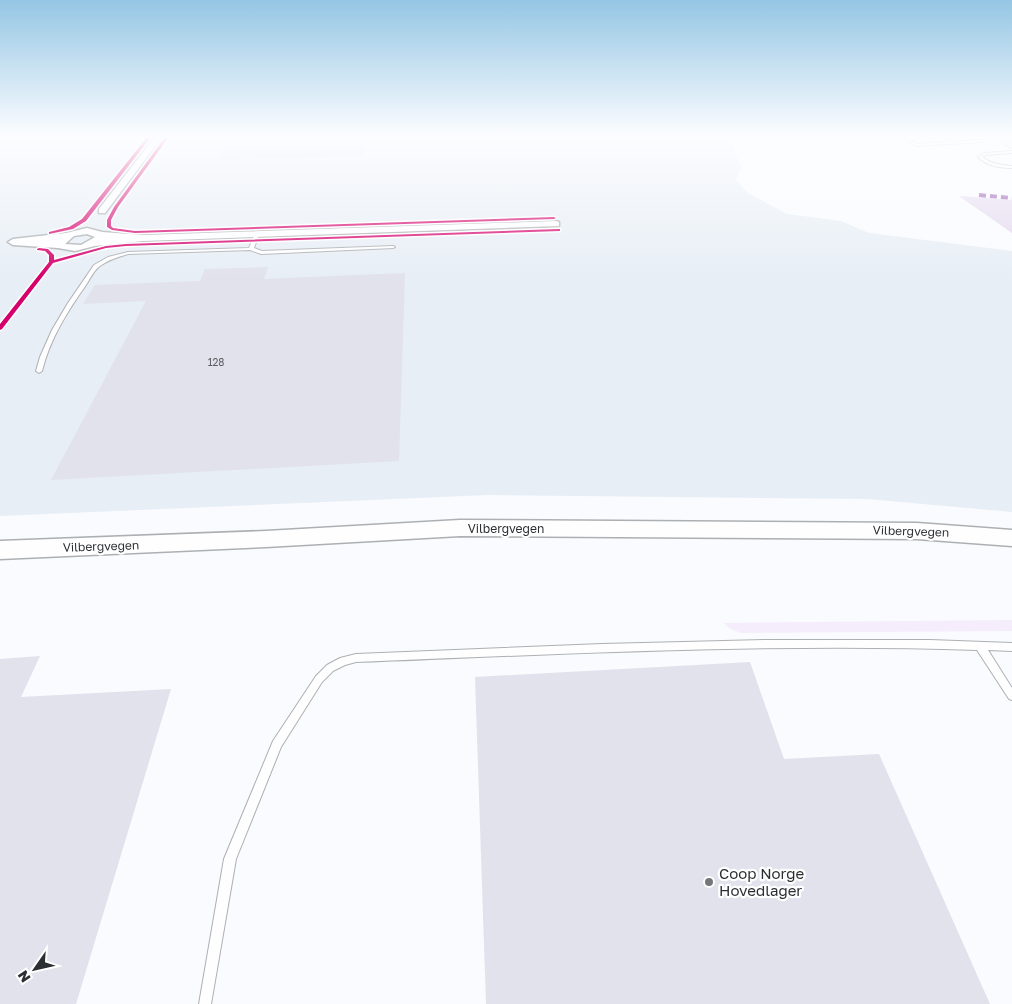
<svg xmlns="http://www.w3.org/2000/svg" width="1012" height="1004" font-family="'Golos Text',sans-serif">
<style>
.built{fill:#e7eef5}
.green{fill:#f5ecfc}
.forest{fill:#e4d7ee}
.building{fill:#e1e2ec}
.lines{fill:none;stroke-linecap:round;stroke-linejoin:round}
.lane-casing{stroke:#adb0b2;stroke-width:2}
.street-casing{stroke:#adb0b2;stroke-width:3}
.secondary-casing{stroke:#adb0b2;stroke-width:3}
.lane{fill:#fefeff;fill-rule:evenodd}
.street{fill:#fefeff;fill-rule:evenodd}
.secondary{fill:#fefeff;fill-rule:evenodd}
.quiet{stroke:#8e44ad;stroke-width:4;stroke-dasharray:7 4;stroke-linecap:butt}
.cycleway-casing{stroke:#fff;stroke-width:3}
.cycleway{fill:#d6006c;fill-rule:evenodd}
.poi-dot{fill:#747679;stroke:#fff;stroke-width:2}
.labels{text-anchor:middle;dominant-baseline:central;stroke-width:4.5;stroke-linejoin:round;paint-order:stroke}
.number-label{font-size:10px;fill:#595c60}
.street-label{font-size:12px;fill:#2c2f32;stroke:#fff}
.near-poi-label{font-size:15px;fill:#2c2f32;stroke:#fff;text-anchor:start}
</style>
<rect width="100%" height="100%" fill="#f9fbfe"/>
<!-- built -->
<path class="built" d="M0,137H720L732,144L741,167L736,180L748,193L787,214L841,221L869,233L1012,251V512L868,499L487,495L0,516Z"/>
<!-- green -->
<path class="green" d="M1012,620V631L741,633L729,628L724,623Z"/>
<!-- forest -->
<path class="forest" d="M959,196L1012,200V233Z"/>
<!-- building -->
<path class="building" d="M231,137H365L362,156L218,160Z
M268,267L264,279L405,273L399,461L51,480L146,301L83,304L95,285L200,281L205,269Z
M40,656L21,697L171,689L76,1004H0V659Z
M750,662L784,759L879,754L990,1004H486L475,677Z"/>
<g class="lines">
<!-- lane casing -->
<g class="lane-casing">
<path id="lane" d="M900,137H904L917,144L945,142L936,137H940L950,142L978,140L973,137H977L985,141L983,142L916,146Z
M991,137H995L1012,145V148Z
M1012,151V153L986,155L982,157C991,164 1001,165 1012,166V168C1000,168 987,166 978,157L985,153Z
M255,233L259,234L254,248L262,251L393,246L395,247L393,248L261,254L250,250L128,254C118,257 108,260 100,266C94,270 90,279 86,285C67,312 50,339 42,371L39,373L36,371L40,357L52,330L68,303L94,265L108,257L128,252L249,248Z
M766,640H930L1012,643V651L988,650L1012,688V700L1009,699L977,650C770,643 563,654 356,662L345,665L333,671L322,682L281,747L236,859L211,1004H199L224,859L273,741L316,676L327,665L340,658L356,654L602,644Z"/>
</g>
<!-- street casing -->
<g class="street-casing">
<path id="street" d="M155,137H162L105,213H99V209Z
M556,221L559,222V226L143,241L95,246L75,251L58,248L13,245L8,242L13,239L66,233L87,228L102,232L143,235ZM87,234L95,237L81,245L65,244L74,236Z"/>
</g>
<!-- secondary casing -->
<g class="secondary-casing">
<path id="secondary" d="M460,520L917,523L1012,530V546L917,539L460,536L266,547L0,559V541L266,531Z"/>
</g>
<!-- lane -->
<use href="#lane" class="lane"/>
<!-- street -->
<use href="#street" class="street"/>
<!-- secondary -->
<use href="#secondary" class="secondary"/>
<!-- quiet -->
<path class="quiet" d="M979,195L1012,198"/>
<!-- cycleway casing -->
<g class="cycleway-casing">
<path id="cycleway" d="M147,137H151L86,221L73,229L49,234V232L69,227L82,219Z
M165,137H169L118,207L111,220V226L113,228L135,231L554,217L556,218L554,219L135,233L112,230L107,227V220L114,207Z
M558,229H560V231L126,246L106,248L53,263L2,329L0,330V324L49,262V255L45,251L37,250V249L39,248L48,249L54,255V260L106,246L126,244Z"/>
</g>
<!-- cycleway -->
<use href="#cycleway" class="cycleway"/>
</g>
<!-- sky -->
<linearGradient id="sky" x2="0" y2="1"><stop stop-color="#95c6e4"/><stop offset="0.49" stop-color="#fcfdff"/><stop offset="1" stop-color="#fcfdff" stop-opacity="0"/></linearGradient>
<rect width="1012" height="277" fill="url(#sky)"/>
<!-- markers -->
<circle class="poi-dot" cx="709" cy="882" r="5"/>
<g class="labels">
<!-- number labels -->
<g class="number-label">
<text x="216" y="362">128</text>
</g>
<!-- street labels -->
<g class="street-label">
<text x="506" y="528">Vilbergvegen</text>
<text transform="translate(911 531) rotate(2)">Vilbergvegen</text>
<text transform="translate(101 546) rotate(-2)">Vilbergvegen</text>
</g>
<!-- near-poi labels -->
<g class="near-poi-label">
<text x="719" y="873">Coop Norge<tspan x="719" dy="17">Hovedlager</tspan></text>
</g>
</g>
<!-- north arrow -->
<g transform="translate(35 969) rotate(236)" stroke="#ffffff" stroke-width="4" paint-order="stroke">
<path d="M0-4L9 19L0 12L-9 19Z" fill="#2c2f32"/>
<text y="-8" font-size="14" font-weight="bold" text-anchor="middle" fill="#2c2f32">N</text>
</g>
</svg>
